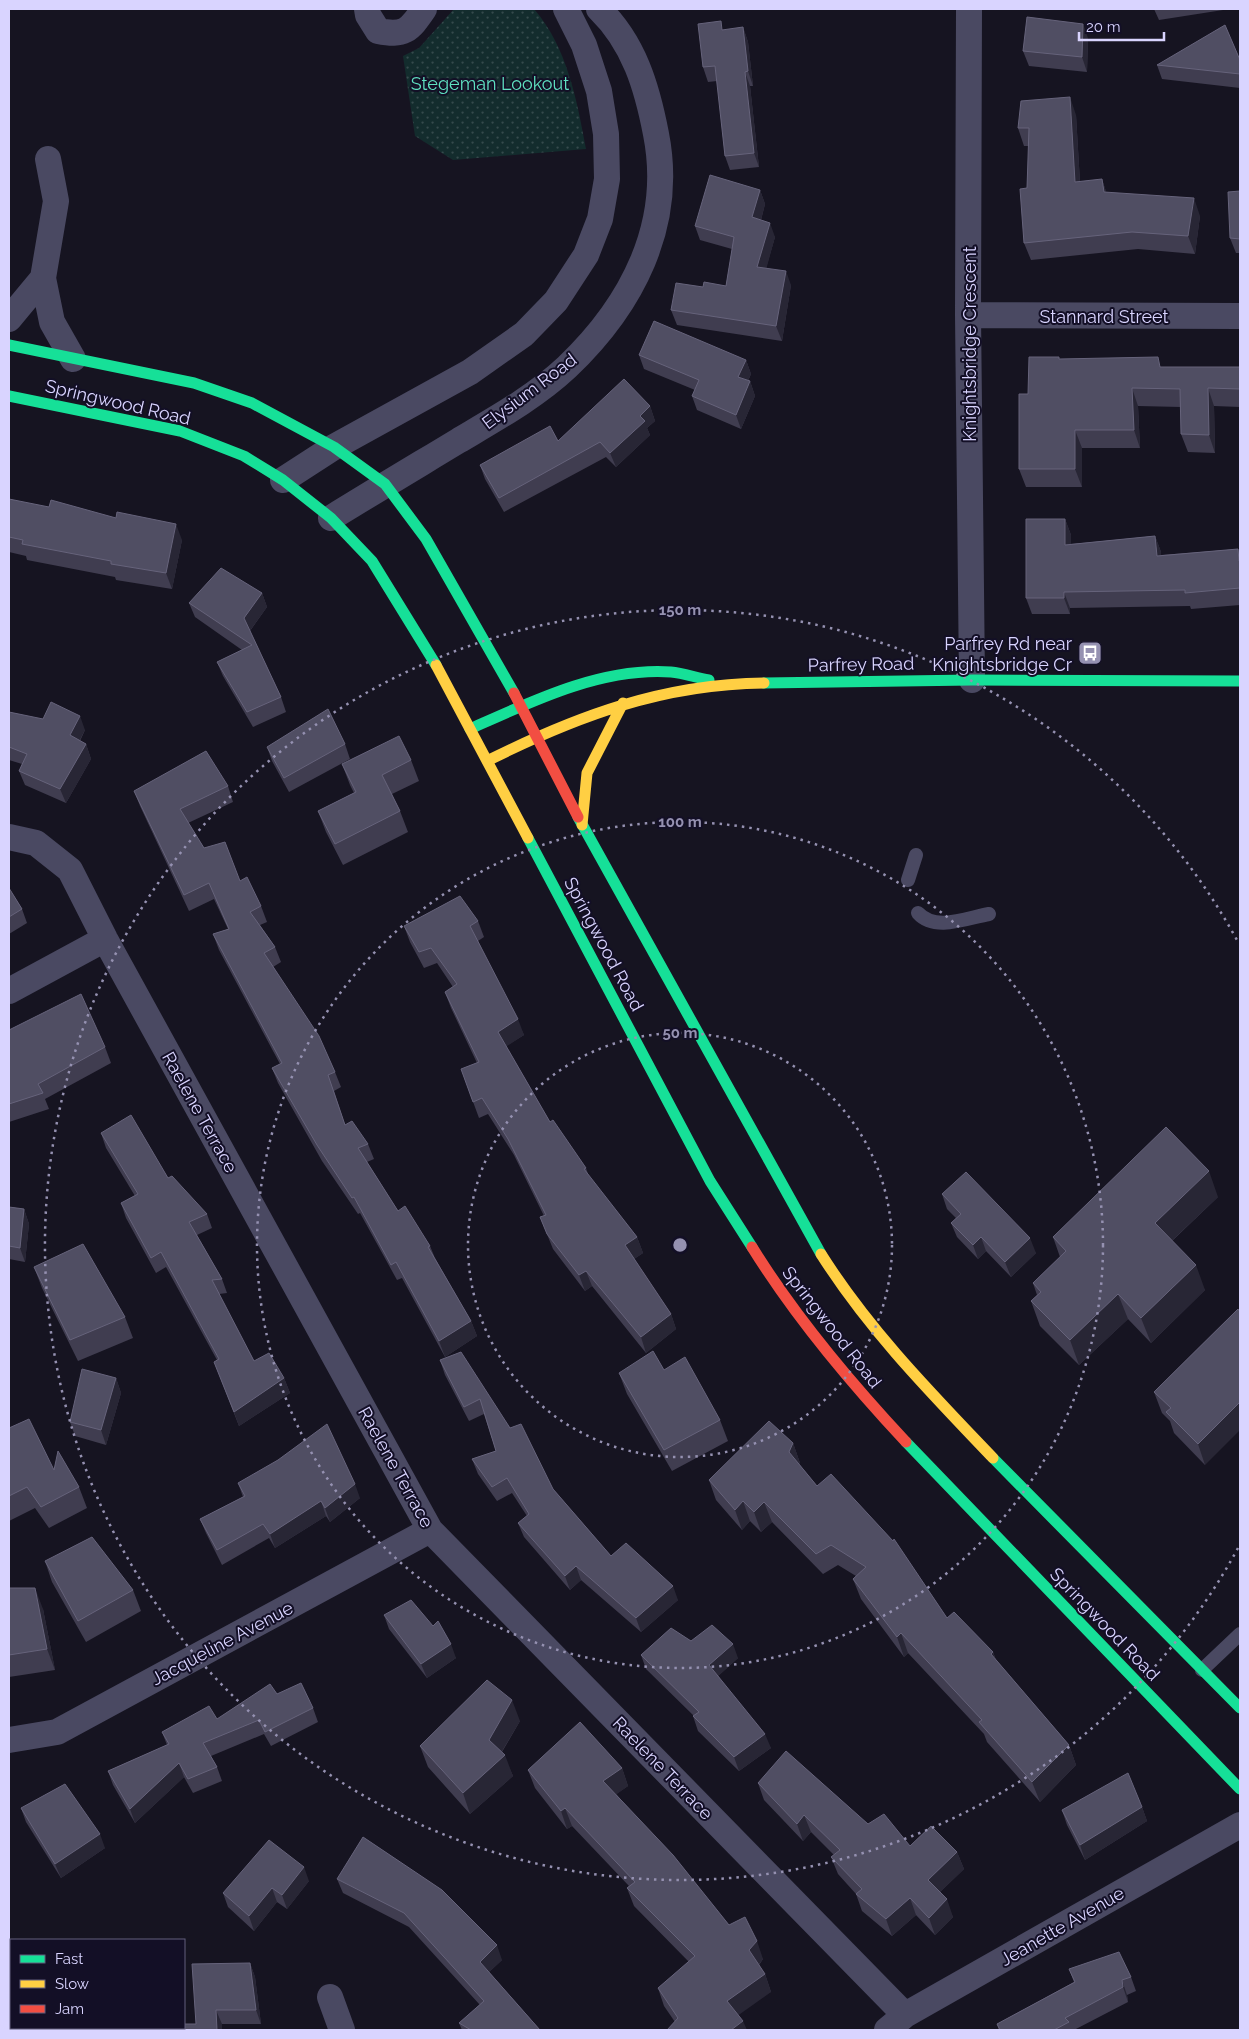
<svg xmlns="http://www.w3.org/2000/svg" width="1249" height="2039" font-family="Raleway,sans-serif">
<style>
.park{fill:url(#park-dots)}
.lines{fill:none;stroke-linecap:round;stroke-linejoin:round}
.lane{stroke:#4a4962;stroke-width:14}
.street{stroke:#4a4962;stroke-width:26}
.fast{stroke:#16e098;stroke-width:11}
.slow{stroke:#ffcf43;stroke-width:11}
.jam{stroke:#f24e42;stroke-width:11}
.wall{fill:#403d50}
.shaded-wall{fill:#282635}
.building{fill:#504e63;stroke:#66637b}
.ring{fill:none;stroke:#9591b1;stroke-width:2.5;stroke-dasharray:2.5 5}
.labels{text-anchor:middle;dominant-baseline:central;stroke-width:4;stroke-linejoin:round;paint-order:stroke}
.park-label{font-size:18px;fill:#5fe0c0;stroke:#130f26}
.street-label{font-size:18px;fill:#d9d4ff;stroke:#130f26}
.poi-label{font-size:18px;fill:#d9d4ff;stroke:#130f26;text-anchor:end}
.centre{fill:#9591b1;stroke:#130f26;stroke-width:2.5}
.ring-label{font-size:15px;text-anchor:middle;font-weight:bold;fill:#9591b1;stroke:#130f26;stroke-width:4;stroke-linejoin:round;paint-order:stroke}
</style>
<defs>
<pattern id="park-dots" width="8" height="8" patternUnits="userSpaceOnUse" patternTransform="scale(1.25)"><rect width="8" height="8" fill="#132c2d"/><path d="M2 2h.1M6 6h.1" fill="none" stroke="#354a4c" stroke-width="1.8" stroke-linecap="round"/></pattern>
</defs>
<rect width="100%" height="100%" fill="#161421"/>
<!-- park -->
<path class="park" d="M454,9H534C567,47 577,100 586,149L453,160L415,136L403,56L419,48Z"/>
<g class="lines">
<!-- lane -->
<path class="lane" d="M908,880L916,855
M918,913C935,932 967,918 989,914
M1202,1670L1240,1634"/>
<!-- street -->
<path class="street" d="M367,9L368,15L378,31C404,36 409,31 424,9
M969,9L968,315L972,680
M48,159L56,201L43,278L52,322L73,359
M968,315L1240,316
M9,319L43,278
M283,480L334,447L470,372L524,334L556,301L586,255L600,219L607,179L606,134L599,91L584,45L566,9
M331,518C373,492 415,467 458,441C495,419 535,397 567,367C632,305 674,225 656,134C647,87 634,43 599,9
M9,837L36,843L70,870L105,939L430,1530L905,2015
M9,991L105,939
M9,1740L57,1732L430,1530
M330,1997L342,2030
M887,2030L905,2015L1240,1825"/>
<!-- fast -->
<path class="fast" d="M9,345L194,383L252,403L334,447L385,484L426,539L514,693
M9,396L180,431L244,456L283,480L331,518L372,561L436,665
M764,683L972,680L1240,681
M470,729C532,701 602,667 671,672C684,673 696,678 709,680
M578,817L821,1254
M528,838L710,1181L752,1247
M906,1442L1240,1789
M993,1458L1240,1708"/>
<!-- slow -->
<path class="slow" d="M436,665L528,838
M487,761C577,716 663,684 764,683
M582,825L587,773L623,703
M821,1254C869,1330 931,1393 993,1458"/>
<!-- jam -->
<path class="jam" d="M514,693L578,817
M752,1247C796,1318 849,1381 906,1442"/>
</g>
<!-- wall -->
<path class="wall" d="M1154,9H1223V10L1159,20Z
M743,27L748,42L753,86H750L759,167L730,170L725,156L717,81L708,82L703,67L725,30Z
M1088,38L1087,72L1029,66L1023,51Z
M1240,60V88L1162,79L1157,65Z
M1076,115L1080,182L1102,179L1106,192L1200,216L1195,254L1138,249L1031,260L1024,243L1029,146H1024L1018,128Z
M760,190L765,204L761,220L775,237L766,268L791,285L782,341L677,325L671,310L703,287L726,286L732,249L700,240L695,226Z
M1240,191V253H1236L1230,238Z
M639,355L746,360L751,374L748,381H750L755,396L741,429L697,410L692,396L695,390L644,369Z
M1060,359L1162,367H1240V407L1214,406L1215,453L1188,452L1181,434V407L1138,406L1140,448H1082V487H1026L1019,469L1028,394Z
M650,406L655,421L647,428L650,435L616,467L606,457L504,512L485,479L480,465L558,441Z
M9,499L182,540L172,589L116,580L115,577L27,560L26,556L9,552Z
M1065,519L1071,535V544L1155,536L1161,552V555L1238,549L1240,556V605L1191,609L1190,606L1070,608V614H1032L1026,598Z
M262,593L267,607L250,631L281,697L286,712L253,727L223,676L217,662L242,650L195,617L189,603Z
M9,712L85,730L80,741L86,744L91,759L66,803L25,785L19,771L22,764L9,760Z
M345,744L350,759L289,792L272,761L267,747Z
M411,760L419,781L392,794L400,811L408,832L343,865L326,832L318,811L354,793L350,785L342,764Z
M228,786L233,802L188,823L204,848L240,881L261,906L267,922L260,925L275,947L281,962L273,967L335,1072L341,1087L334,1091L345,1125L368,1144L374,1159L367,1162L398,1211L430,1246L435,1258L471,1321L477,1336L445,1357L402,1278L397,1280L360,1213L358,1214L322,1161L278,1083L272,1068L280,1064L219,950L213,934L228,929L214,899L189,911L140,806L134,791Z
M9,888L22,909L27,923L9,934Z
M478,921L484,937L478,941L524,1035L506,1046L550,1122L586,1168L589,1177L637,1237L643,1253L634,1259L671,1314L676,1329L646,1353L592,1286L585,1291L553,1249L540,1217L544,1216L514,1155L488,1114L479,1118L461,1069L477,1063L451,1008L445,992L453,987L437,963L424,968L410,942L404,926Z
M9,1030L105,1047L111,1063L45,1099L49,1109L9,1122Z
M101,1133L168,1178L207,1214L212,1228L197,1235L222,1279L227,1293L219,1294L254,1361L284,1378L290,1393L239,1426L214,1362L217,1360L166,1267L156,1273L126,1218L121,1203L135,1196L106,1148Z
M942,1194L1036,1253L1011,1277L986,1251L978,1259L957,1237L951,1223L956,1218L947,1209Z
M1218,1197L1172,1241L1205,1290L1151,1343L1128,1319L1079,1365L1040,1326L1031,1301L1037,1295L1033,1283L1060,1257L1053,1237Z
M9,1207L24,1209L29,1224L25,1262L9,1259Z
M34,1267L125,1317L133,1338L78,1361L42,1288Z
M1238,1309L1205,1465L1174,1433L1170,1421L1162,1413L1154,1392Z
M440,1360L510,1428L553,1489L611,1556L678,1600L641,1632L581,1580L570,1590L524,1537L518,1523L527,1516L512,1493L497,1501L478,1474L472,1459L496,1451L484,1414L469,1421L445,1375Z
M664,1370L720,1420L728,1441L672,1471L627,1394L619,1373Z
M116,1378L121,1393L106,1445L75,1436L70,1422Z
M9,1428L54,1470L79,1487L87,1508L49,1528L35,1508L9,1521Z
M793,1443L800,1463L799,1464L817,1486L947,1618L993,1652L996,1660L1069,1745L1076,1765L1040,1802L987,1742L984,1734L908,1653L904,1657L861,1599L853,1579L856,1576L838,1565L823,1574L772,1522L761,1532L750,1521L742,1530L716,1500L709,1480Z
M238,1483L360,1498L330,1522L326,1516L275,1548L269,1538L222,1565L206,1533L200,1519L243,1497Z
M45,1561L133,1590L141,1611L86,1642L52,1582Z
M9,1588L43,1609L55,1670L9,1677Z
M384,1615L433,1626L456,1658L427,1678L389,1629Z
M691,1641L738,1658L718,1676L771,1748L739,1771L698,1731L693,1716H694L646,1669L641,1655Z
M277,1694L313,1708L318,1722L271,1746L264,1734L211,1756L217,1767L222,1781L193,1793L184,1777L135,1823L113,1785L108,1771L167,1745L162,1732L217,1719Z
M520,1721L502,1752L513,1776L470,1814L428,1767L420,1746Z
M622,1768L628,1786L616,1794L729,1925L763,1959L759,1965L765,1974L771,1992L675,2022L664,2006L658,1988L689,1962L634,1906L627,1888L629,1886L572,1826L567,1829L535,1788L528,1770Z
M758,1783L868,1824L910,1846L957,1852L964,1869L940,1892L953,1917L935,1935L916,1915L892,1936L862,1911L856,1894L838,1874L831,1857L834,1855L811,1832L803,1841L764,1800Z
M1142,1807L1147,1821L1085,1860L1067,1825L1062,1810Z
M21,1808L105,1848L61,1878L26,1822Z
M337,1879L502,1960L489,1972L540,2030H462L459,2023L480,2005L409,1927L343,1893Z
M309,1881L287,1909L277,1902L254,1931L228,1907L223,1893Z
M250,1963L255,1977L261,2024H222V2030H184L196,2024Z
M1069,1969L1131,1977L1136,1991L1127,1995L1128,2002L1074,2030H999L997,2024L1074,1982Z"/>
<!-- shaded-wall -->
<path class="shaded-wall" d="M1083,24L1088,38L1087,72L1082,57Z
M743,27L748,42L753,86L748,71Z
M745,72L750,86L759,167L754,153Z
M1070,97L1076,115L1081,200L1075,182Z
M1102,179L1108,197L1104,192Z
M760,190L765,204L758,232L752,217Z
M1194,198L1200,216L1195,254L1188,236Z
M770,223L775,237L763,281L757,267Z
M786,271L791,285L782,341L776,326Z
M746,360L751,374L743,391L738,377Z
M750,381L755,396L741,429L736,415Z
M1132,388L1138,406L1140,448L1134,430Z
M1208,388L1214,406L1215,453L1209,435Z
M650,406L655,421L647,428L650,435L616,467L610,453L640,416Z
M1075,430L1082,448V487L1075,469Z
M1065,519L1071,535V561L1065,545Z
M176,524L182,540L172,589L166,573Z
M1155,536L1161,552L1162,572L1157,556Z
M1238,549L1240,556V566L1239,561Z
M1064,592L1070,608V614L1064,598Z
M262,593L267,607L249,632L244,618Z
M80,716L85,730L75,749L70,735Z
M86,744L91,759L66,803L60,789Z
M518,1019L524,1035L504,1048L498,1032Z
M1209,1171L1218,1197L1164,1248L1155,1223Z
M24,1209L29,1224L25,1262L20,1248Z
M637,1237L643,1253L631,1261L625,1245Z
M981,1237L986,1251L978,1259L973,1245Z
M1030,1238L1036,1253L1011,1277L1005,1262Z
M1196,1265L1205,1290L1151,1343L1141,1318Z
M586,1271L592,1286L585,1291L579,1275Z
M1118,1294L1128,1319L1079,1365L1070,1340Z
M671,1314L676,1329L646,1353L641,1337Z
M471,1321L477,1336L445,1357L439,1341Z
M116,1378L121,1393L106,1445L101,1430Z
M284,1378L290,1393L239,1426L234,1412Z
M1240,1402V1430L1205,1465L1198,1444Z
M793,1443L800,1463L797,1472L789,1452Z
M355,1484L360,1498L330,1522L325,1508Z
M321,1501L326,1516L275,1548L270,1534Z
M743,1501L750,1521L742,1530L735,1510Z
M764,1502L772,1522L761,1532L754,1512Z
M576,1566L581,1580L570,1590L565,1576Z
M673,1586L678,1600L641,1632L636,1618Z
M35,1588L43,1609L55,1670L47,1649Z
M901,1633L908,1653L904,1657L897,1637Z
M451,1644L456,1658L427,1678L421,1664Z
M733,1644L738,1658L715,1679L709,1665Z
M993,1652L1000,1672L991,1654Z
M512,1700L520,1721L496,1761L489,1740Z
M765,1734L771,1748L739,1771L734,1757Z
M1069,1745L1076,1765L1040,1802L1032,1782Z
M505,1755L513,1776L470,1814L463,1793Z
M179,1763L184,1777L135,1823L130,1809Z
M622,1768L628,1786L610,1799L603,1781Z
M1142,1807L1147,1821L1085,1860L1080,1845Z
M565,1808L572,1826L567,1829L561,1811Z
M804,1815L811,1832L803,1841L797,1824Z
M100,1834L105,1848L61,1878L55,1864Z
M957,1852L964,1869L935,1897L928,1880Z
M304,1867L309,1881L287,1909L282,1895Z
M272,1888L277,1902L254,1931L249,1916Z
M910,1898L916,1915L892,1936L886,1919Z
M947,1899L953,1917L935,1935L929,1918Z
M757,1941L763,1959L756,1968L749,1950Z
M497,1945L502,1960L485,1976L480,1962Z
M250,1963L255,1977L261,2024L256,2010Z
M765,1974L771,1992L733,2019L727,2001Z
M1122,1980L1127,1995L1128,2002L1123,1987Z
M11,1981V1999L9,2001V1983Z
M216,2010L222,2024V2030H217Z
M743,2021L747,2030H731Z"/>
<!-- building -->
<path class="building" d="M1027,17L1083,24L1082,57L1023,51Z
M721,21L722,30L743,27L748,71L745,72L754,153L725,156L715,66L703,67L698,24Z
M1225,25L1240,60V74L1157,65Z
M1070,97L1075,182L1102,179L1104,192L1194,198L1188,236L1132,232L1024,243L1020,189L1027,188L1029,128H1018L1021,101Z
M710,175L760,190L752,217L770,223L757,267L786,271L776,326L671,310L676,283L703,287L704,282L726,286L734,237L695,226Z
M1240,191V239L1230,238L1228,192Z
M654,321L746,360L738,377L750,381L736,415L692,396L699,380L639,355Z
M1029,357H1059V359L1158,357L1160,367H1240V389L1208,388L1209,435L1181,434L1180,389L1132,388L1134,430H1075V469H1019V394H1028Z
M624,379L650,406L640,416L645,421L610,453L600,442L499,498L480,465L550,426L558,441Z
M9,499L49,507L51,500L116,518L117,512L176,524L166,573L111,564V561L22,544L23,540L9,537Z
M1026,519H1065V545L1155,536L1157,556L1238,549L1239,561H1240V588L1185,593V590L1064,592V598H1026Z
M221,568L262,593L244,618L281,697L247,712L217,662L252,645L189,603Z
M51,702L80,716L70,735L86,744L60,789L19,771L27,754L9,747V712L43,719Z
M328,709L345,744L284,778L267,747Z
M399,736L411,760L382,775L400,811L335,844L318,811L356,792L342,764Z
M206,751L228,786L180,809L204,848L225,842L240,881L247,877L261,906L250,912L275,947L264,953L319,1036L335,1072L328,1075L345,1125L352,1121L368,1144L358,1148L398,1211L405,1206L430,1246L428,1247L471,1321L439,1341L396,1262L391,1265L354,1197L352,1198L317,1145L272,1068L282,1063L213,934L229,929L209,883L184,895L134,791Z
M9,888L22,909L9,917Z
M460,896L478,921L470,926L518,1019L498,1032L550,1122L553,1120L586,1168L584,1169L637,1237L625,1245L671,1314L641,1337L586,1271L579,1275L547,1234L540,1217L546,1215L508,1139L482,1098L473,1102L461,1069L479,1062L445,992L457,984L431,948L419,952L404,926Z
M81,994L105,1047L38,1084L43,1093L9,1104V1030Z
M131,1115L168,1178L172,1176L207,1214L189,1222L222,1279L212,1280L254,1361L269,1353L284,1378L234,1412L214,1362L219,1359L161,1252L151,1258L121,1203L138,1194L101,1133Z
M1166,1127L1209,1171L1155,1223L1196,1265L1141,1318L1118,1294L1070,1340L1031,1301L1041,1292L1033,1283L1066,1251L1053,1237Z
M966,1172L1030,1238L1005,1262L981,1237L973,1245L951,1223L961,1214L942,1194Z
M9,1207L24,1209L20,1248L9,1246Z
M83,1244L125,1317L70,1340L34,1267Z
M1238,1309L1240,1312V1402L1198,1444L1166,1412L1171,1408L1154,1392Z
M653,1351L664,1370L685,1357L720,1420L664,1450L619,1373Z
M461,1352L510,1428L521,1424L553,1489L611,1556L626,1543L673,1586L636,1618L576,1566L565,1576L518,1523L529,1514L507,1478L492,1487L472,1459L496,1451L480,1399L464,1407L440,1360Z
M82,1369L116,1378L101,1430L70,1422Z
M29,1419L54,1470L58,1451L79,1487L41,1507L27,1487L9,1496V1428Z
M769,1421L793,1443L789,1452L817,1486L831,1474L893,1541L894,1539L947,1618L954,1612L993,1652L991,1654L1069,1745L1032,1782L979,1722L982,1720L901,1633L897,1637L853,1579L866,1567L831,1545L816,1554L764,1502L754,1512L743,1501L735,1510L709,1480Z
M327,1424L355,1484L325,1508L321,1501L270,1534L263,1524L217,1550L200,1519L245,1496L238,1483L278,1460Z
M92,1537L133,1590L78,1621L45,1561Z
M9,1588H35L47,1649L9,1655Z
M411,1600L433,1626L438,1621L451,1644L421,1664L384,1615Z
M712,1625L733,1644L709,1665L765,1734L734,1757L693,1716L699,1712L641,1655L671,1628L691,1641Z
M487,1680L512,1700L489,1740L505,1755L463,1793L420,1746Z
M301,1683L313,1708L265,1732L259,1720L203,1743L217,1767L188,1779L179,1763L130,1809L108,1771L169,1744L162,1732L209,1706L217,1719L270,1684L277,1694Z
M580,1722L622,1768L603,1781L673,1855L729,1925L745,1917L757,1941L749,1950L765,1974L727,2001L743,2021L731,2030H667L678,2018L658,1988L695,1956L627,1888L635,1882L565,1808L561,1811L528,1770Z
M786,1751L868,1824L884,1814L910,1846L931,1826L957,1852L928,1880L947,1899L929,1918L910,1898L886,1919L856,1894L862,1889L831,1857L840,1850L804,1815L797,1824L758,1783Z
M1128,1773L1142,1807L1080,1845L1062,1810Z
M65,1784L100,1834L55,1864L21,1808Z
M363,1837L442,1890L497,1945L480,1962L540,2030H471L459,2023L484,2001L404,1913L337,1879Z
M269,1840L304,1867L282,1895L272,1888L249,1916L223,1893Z
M9,1950L11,1954V1981L9,1983Z
M1119,1952L1131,1977L1122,1980L1123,1987L1065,2018L1069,2022L1054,2030H1000L997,2024L1075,1982L1069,1969Z
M250,1963L256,2010H216L217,2030H184V2024H196L192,1964Z
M41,2028H76L78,2030H37Z"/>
<!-- distance rings -->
<g class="ring">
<circle cx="680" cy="1245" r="212"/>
<circle cx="680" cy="1245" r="423"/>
<path d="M1238 1548A635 635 0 1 1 1238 942"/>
</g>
<!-- icons -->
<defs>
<g id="bus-square" transform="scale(1.25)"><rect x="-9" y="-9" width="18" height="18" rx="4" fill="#9591b1" stroke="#130f26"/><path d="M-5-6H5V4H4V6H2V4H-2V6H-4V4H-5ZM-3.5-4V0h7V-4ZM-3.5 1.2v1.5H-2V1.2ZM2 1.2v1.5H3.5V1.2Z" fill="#fff"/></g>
</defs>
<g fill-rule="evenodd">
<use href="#bus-square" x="1090" y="653"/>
</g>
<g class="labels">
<!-- park labels -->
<g class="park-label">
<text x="490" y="83">Stegeman Lookout</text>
</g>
<!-- street labels -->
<g class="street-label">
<text x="1104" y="316">Stannard Street</text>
<text transform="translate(969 344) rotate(-90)">Knightsbridge Crescent</text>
<text transform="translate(529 391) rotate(-37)">Elysium Road</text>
<text transform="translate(118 402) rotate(13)">Springwood Road</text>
<text transform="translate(861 664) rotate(-1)">Parfrey Road</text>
<text transform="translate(604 944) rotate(62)">Springwood Road</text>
<text transform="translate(200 1112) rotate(61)">Raelene Terrace</text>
<text transform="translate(832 1327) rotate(52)">Springwood Road</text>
<text transform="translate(396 1467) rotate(61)">Raelene Terrace</text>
<text transform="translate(1105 1624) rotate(46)">Springwood Road</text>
<text transform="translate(222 1643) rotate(-28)">Jacqueline Avenue</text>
<text transform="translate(663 1768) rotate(46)">Raelene Terrace</text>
<text transform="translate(1062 1926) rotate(-30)">Jeanette Avenue</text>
</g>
<!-- poi labels -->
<g class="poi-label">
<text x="1072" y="643">Parfrey Rd near<tspan x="1072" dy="21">Knightsbridge Cr</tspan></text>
</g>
</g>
<circle cx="680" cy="1245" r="8" class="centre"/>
<g class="ring-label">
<text x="680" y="615">150 m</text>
<text x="680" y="827">100 m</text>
<text x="680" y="1038">50 m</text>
</g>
<!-- border -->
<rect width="1249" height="2039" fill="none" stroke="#d9d4ff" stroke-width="20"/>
<!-- legend -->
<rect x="10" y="1939" width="175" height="90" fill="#130f26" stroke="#625e7d"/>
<rect x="20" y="1955" width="25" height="8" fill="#16e098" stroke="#625e7d"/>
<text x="55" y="1964" font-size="15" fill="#d9d4ff">Fast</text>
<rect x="20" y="1980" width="25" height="8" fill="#ffcf43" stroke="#625e7d"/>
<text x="55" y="1989" font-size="15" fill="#d9d4ff">Slow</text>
<rect x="20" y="2005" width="25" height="8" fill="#f24e42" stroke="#625e7d"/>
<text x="55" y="2014" font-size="15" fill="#d9d4ff">Jam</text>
<!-- scale -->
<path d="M1079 32v8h85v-8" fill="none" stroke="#d9d4ff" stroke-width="2.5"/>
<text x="1086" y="32" font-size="15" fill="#d9d4ff" stroke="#130f26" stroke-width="4" paint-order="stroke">20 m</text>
</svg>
